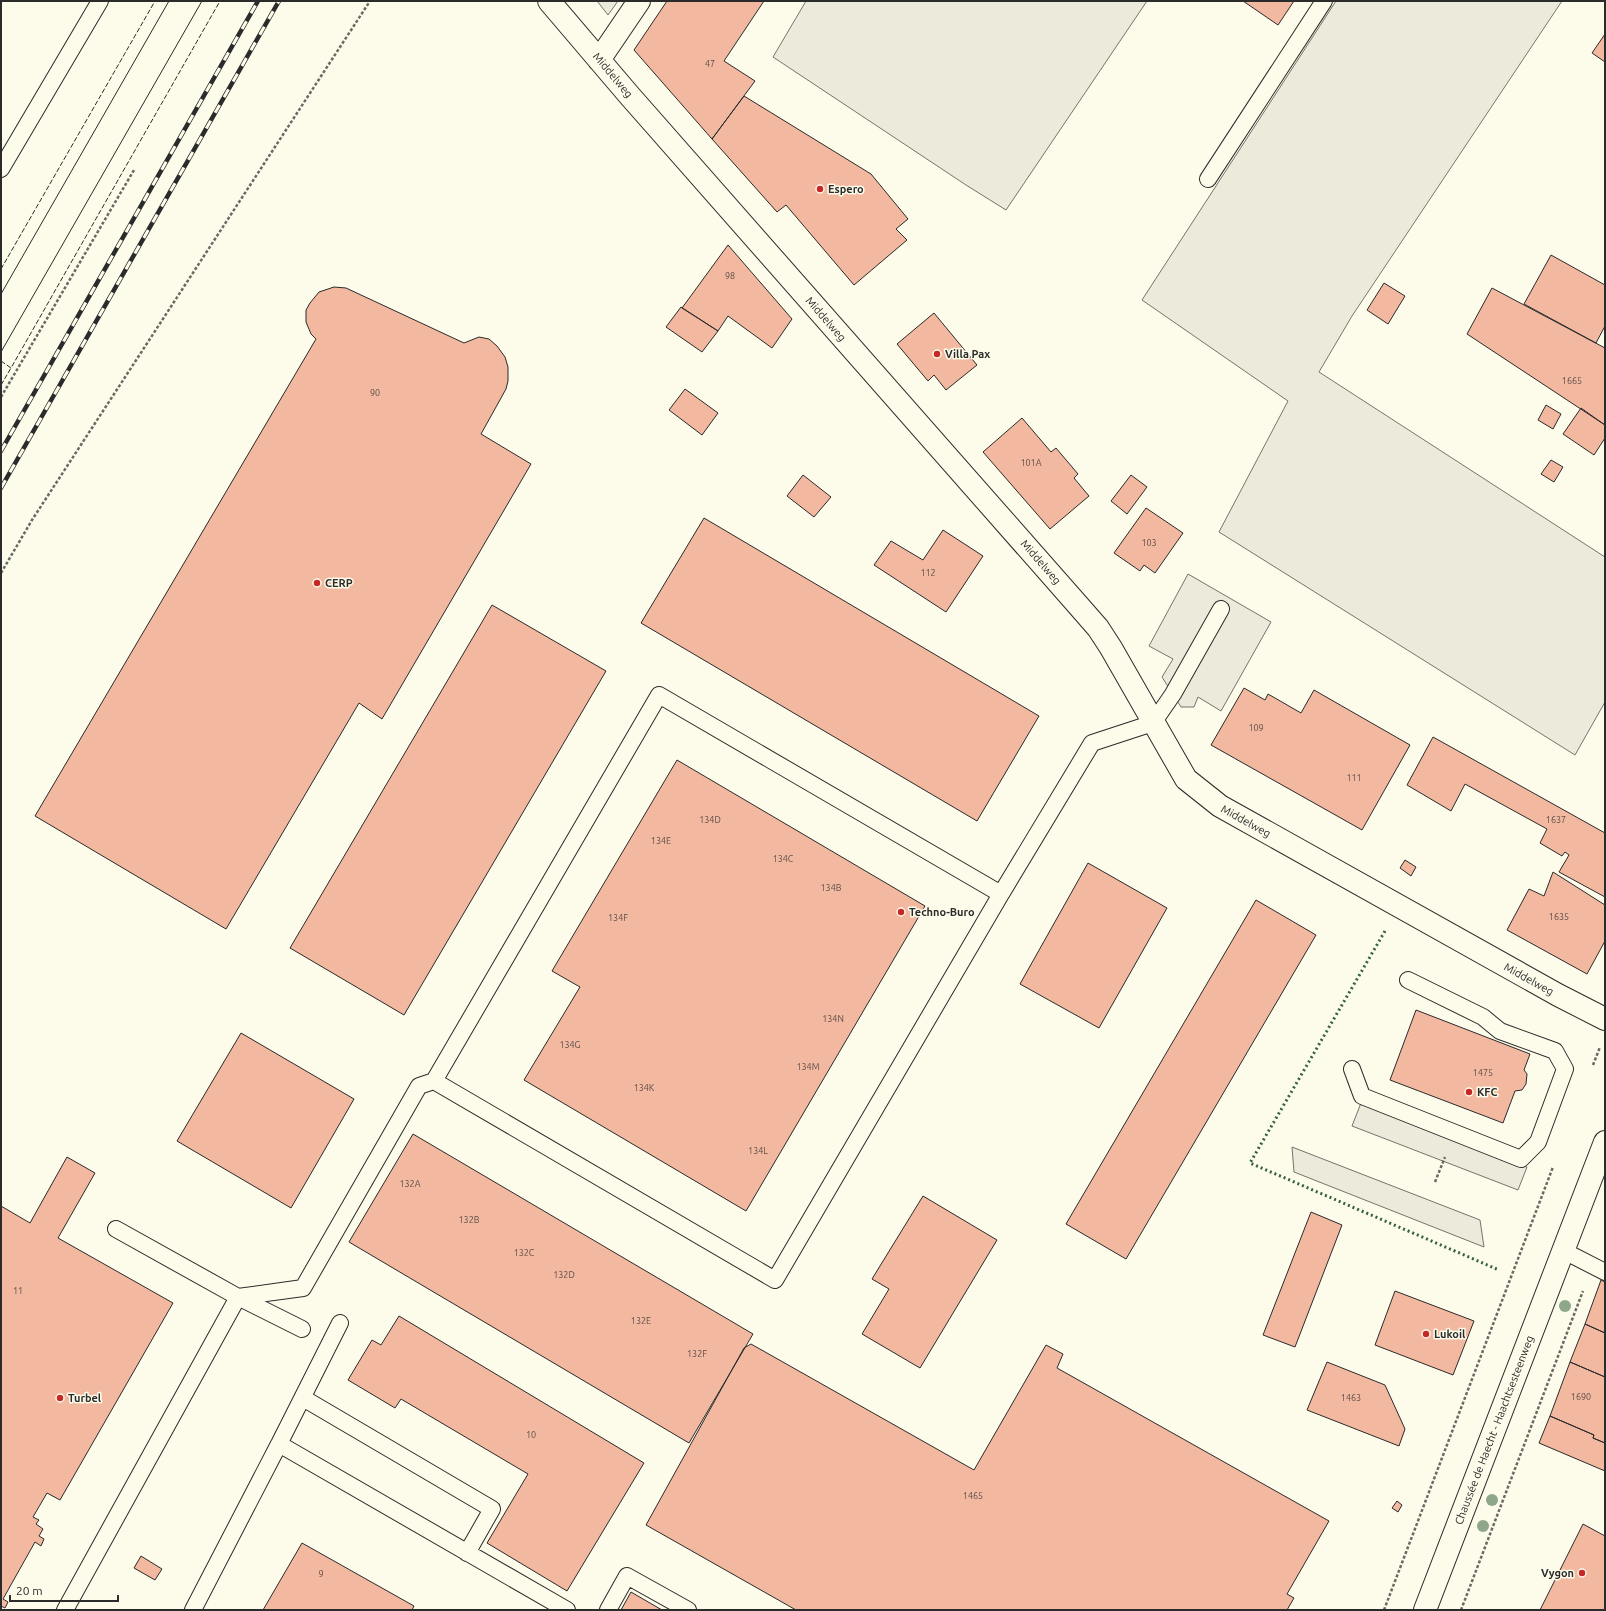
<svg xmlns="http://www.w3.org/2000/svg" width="1606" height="1611" font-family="Ubuntu,sans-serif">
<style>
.green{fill:#ecebdb;stroke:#74746e}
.parking{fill:#eceadb;stroke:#74746e}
.building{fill:#f2b8a0;stroke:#2b2b2b}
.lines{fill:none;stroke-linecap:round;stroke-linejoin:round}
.service-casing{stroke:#2b2b2b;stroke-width:18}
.minor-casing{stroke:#2b2b2b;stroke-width:24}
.secondary-casing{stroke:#2b2b2b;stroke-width:24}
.path{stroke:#6a6964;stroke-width:2.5;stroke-dasharray:3 2;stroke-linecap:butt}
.service{stroke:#fdfbea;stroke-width:16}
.minor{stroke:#fdfbea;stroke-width:22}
.secondary{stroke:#fdfbea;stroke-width:22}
.tram{stroke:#2b2b2b;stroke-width:1}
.rail-casing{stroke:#2b2b2b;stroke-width:4.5}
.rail{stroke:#fdfbea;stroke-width:3;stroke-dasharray:9;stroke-linecap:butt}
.hedge{stroke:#34623c;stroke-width:3;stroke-dasharray:2 3;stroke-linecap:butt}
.fence{stroke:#2b2b2b;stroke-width:1;stroke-dasharray:5 2;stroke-linecap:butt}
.tree{fill:#8ea78a}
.poi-dot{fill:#c62828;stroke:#fdfbea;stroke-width:1.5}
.labels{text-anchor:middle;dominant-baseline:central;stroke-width:3;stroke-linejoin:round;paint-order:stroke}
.number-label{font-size:9px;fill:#5d4e48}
.street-label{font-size:11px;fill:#2b2b2b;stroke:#fdfbea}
.poi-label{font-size:11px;font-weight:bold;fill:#2b2b2b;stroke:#fdfbea;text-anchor:start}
</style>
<rect width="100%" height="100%" fill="#fdfbea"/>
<!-- green -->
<path class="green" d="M597,1H618L608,15Z
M806,1H1147L1006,210L966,185L773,57Z
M1336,1H1562L1352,316L1319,372L1605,557V702L1575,755L1219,532L1288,401L1142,300Z"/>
<!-- parking -->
<path class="parking" d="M1188,574L1271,622L1221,711L1198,697L1194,707H1181L1162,677L1173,659L1149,646Z
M1361,1103L1527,1167L1518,1190L1352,1126Z
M1292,1147L1480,1220L1484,1247L1294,1172Z"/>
<!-- building -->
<path class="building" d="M667,1H764L724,61L755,81L712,139L634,50Z
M1243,1H1294L1278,25Z
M1605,34V62L1592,53Z
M744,96L871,174L908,219L896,229L907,240L854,285L786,205L777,212L712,139Z
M728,245L792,319L772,348L728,316L718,331L682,308Z
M1551,255L1605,285V326L1596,343L1524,304Z
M1384,283L1405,296L1388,324L1367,310Z
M334,287L346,288L464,343L479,337L489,339L497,346L505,357L508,367V381L506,389L481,434L531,464L382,719L359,703L226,929L35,816L316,339L311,334L306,322V310L310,303L319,292Z
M1492,288L1605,348V425L1467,334Z
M681,307L718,331L702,352L666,327Z
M934,313L977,365L946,390L934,375L928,381L897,344Z
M685,389L718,413L702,435L669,410Z
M1546,405L1561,414L1553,429L1538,420Z
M1581,408L1605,425V438L1594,455L1563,434Z
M1022,418L1051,452L1056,448L1078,474L1074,478L1089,496L1050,529L983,452Z
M1551,460L1563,467L1554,482L1541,474Z
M803,475L831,497L814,517L787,496Z
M1131,475L1147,487L1127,514L1111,501Z
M1146,508L1183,533L1155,573L1144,565L1140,571L1114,553Z
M704,518L1039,716L977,821L641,623Z
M943,530L983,556L946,612L874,565L891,541L923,560Z
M492,605L606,671L404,1015L290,948Z
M1244,688L1265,700L1268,694L1301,713L1314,690L1410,745L1362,830L1211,745Z
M1433,737L1605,833V897L1559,872L1569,855L1565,852L1562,856L1540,843L1547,829L1465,784L1451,811L1407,785Z
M677,760L925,906L746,1211L524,1080L580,987L552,971Z
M1405,860L1416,867L1411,876L1400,868Z
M1088,863L1167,908L1099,1028L1020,984Z
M1553,872L1605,905V941L1587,974L1507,930L1529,889L1544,896Z
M1256,900L1316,935L1126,1259L1066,1224Z
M1416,1010L1530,1054L1524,1070L1527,1074L1526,1084L1522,1090L1515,1091L1503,1123L1390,1080Z
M241,1033L354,1099L291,1208L177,1141Z
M413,1134L753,1334L689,1443L349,1242Z
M67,1157L95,1173L58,1238L173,1303L60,1500L47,1493L33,1517L39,1520L36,1524L43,1529L39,1536L44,1539L41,1546L35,1542L3,1599L8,1602L5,1608L1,1606V1206L30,1223Z
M923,1196L997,1240L920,1368L862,1334L889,1289L872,1279Z
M1311,1212L1342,1225L1295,1347L1263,1335Z
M1601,1280L1605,1282V1333L1585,1324Z
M1395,1291L1474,1321L1453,1375L1375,1345Z
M399,1316L644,1463L567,1591L487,1543L528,1474L401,1399L395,1408L348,1380L372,1340L381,1345Z
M1585,1324L1605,1333V1377L1570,1362Z
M751,1344L974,1470L1046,1345L1063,1354L1057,1368L1329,1521L1287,1594L1294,1598L1287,1610H796L646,1525L744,1348Z
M1327,1362L1385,1385L1405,1429L1399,1446L1307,1410Z
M1570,1362L1605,1377V1443L1593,1438L1594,1435L1550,1416Z
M1550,1416L1594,1435L1593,1438L1605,1443V1471L1539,1443Z
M1397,1501L1402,1505L1398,1512L1392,1508Z
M1583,1524L1605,1536V1610H1540Z
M302,1543L414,1606L412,1610H263Z
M141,1556L162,1569L155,1580L134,1568Z
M631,1592L662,1610H621Z"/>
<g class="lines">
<!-- service casing -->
<g class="service-casing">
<path id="service" d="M1,169L100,1
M1208,179L1324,1
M659,695L1001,894L775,1280L434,1081Z
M1001,894L1092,743L1153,723L1173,694L1221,609
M1352,1069L1362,1096L1521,1159L1538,1142L1565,1069L1555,1051L1500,1031L1483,1017L1408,980
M116,1229L238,1297L302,1329
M1564,1251L1605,1272
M303,1398L492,1509L467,1553
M279,1444L340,1323
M65,1610L238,1297L303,1288L419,1086L434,1081
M193,1610L279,1444L567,1610
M608,1610L627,1576L688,1610"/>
</g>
<!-- minor casing -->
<g class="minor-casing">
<path id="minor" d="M549,1L629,95L1077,604L1098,628L1111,648L1186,779L1220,806L1558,995L1605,1019
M599,60L639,1"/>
</g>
<!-- secondary casing -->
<g class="secondary-casing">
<path id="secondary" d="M1425,1610L1605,1142"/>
</g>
<!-- path -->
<path class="path" d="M1,397L134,170
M1,573L32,520L370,1
M1593,1065L1600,1047
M1435,1182L1445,1157
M1384,1610L1553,1167
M1461,1610L1583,1291"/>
<!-- service -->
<use href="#service" class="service"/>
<!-- minor -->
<use href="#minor" class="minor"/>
<!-- secondary -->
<use href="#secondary" class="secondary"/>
<!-- tram -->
<path class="tram" d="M1,294L169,1
M1,352L202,1"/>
<!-- rail casing -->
<g class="rail-casing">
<path id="rail" d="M1,451L258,1
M1,488L279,1"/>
</g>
<!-- rail -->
<use href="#rail" class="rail"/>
<!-- hedge -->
<path class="hedge" d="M1385,931L1250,1163L1499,1270"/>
<!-- fence -->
<path class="fence" d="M1,269L155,1
M1,361L11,368L220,1
M1,385L11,368"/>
</g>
<!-- trees -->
<g class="tree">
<circle cx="1565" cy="1306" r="6"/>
<circle cx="1492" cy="1500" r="6"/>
<circle cx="1483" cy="1526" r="6"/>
</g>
<!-- markers -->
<g class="poi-dot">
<circle cx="820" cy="189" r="4"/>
<circle cx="937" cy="354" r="4"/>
<circle cx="317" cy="583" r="4"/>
<circle cx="901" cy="912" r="4"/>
<circle cx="1469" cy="1092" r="4"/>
<circle cx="1426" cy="1334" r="4"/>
<circle cx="60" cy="1398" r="4"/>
<circle cx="1582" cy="1573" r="4"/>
</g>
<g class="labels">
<!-- number labels -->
<g class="number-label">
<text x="710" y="64">47</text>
<text x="730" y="276">98</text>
<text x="1572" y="381">1665</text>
<text x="375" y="393">90</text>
<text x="1031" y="463">101A</text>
<text x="1149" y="543">103</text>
<text x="928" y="573">112</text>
<text x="1256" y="728">109</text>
<text x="1354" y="778">111</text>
<text x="710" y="820">134D</text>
<text x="1556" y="820">1637</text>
<text x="661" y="841">134E</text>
<text x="783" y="859">134C</text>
<text x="831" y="888">134B</text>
<text x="1559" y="917">1635</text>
<text x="618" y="918">134F</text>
<text x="833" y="1019">134N</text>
<text x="570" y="1045">134G</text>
<text x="808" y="1067">134M</text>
<text x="1483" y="1073">1475</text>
<text x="644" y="1088">134K</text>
<text x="758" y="1151">134L</text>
<text x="410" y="1184">132A</text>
<text x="469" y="1220">132B</text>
<text x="524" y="1253">132C</text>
<text x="564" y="1275">132D</text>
<text x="18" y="1291">11</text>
<text x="641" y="1321">132E</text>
<text x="697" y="1354">132F</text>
<text x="1581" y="1397">1690</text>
<text x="1351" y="1398">1463</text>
<text x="531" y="1435">10</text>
<text x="973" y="1496">1465</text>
<text x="321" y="1574">9</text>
</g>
<!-- street labels -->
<g class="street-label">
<text transform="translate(613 75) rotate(50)">Middelweg</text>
<text transform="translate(826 319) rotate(49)">Middelweg</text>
<text transform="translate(1041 562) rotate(49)">Middelweg</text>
<text transform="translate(1246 821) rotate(29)">Middelweg</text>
<text transform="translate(1529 979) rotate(29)">Middelweg</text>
<text transform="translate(1494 1430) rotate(-69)">Chaussée de Haecht - Haachtsesteenweg</text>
</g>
<!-- poi labels -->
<g class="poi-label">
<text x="828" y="189">Espero</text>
<text x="945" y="354">Villa Pax</text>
<text x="325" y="583">CERP</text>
<text x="909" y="912">Techno-Buro</text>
<text x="1477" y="1092">KFC</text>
<text x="1434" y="1334">Lukoil</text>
<text x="68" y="1398">Turbel</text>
<text x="1574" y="1573" text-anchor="end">Vygon</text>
</g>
</g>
<!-- border -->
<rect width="1606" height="1611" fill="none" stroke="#2b2b2b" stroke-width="4"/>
<!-- scale -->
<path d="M10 1595v6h108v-6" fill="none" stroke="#2b2b2b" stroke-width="2"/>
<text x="16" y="1595" font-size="12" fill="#2b2b2b" stroke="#fdfbea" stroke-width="3" paint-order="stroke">20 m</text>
</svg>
